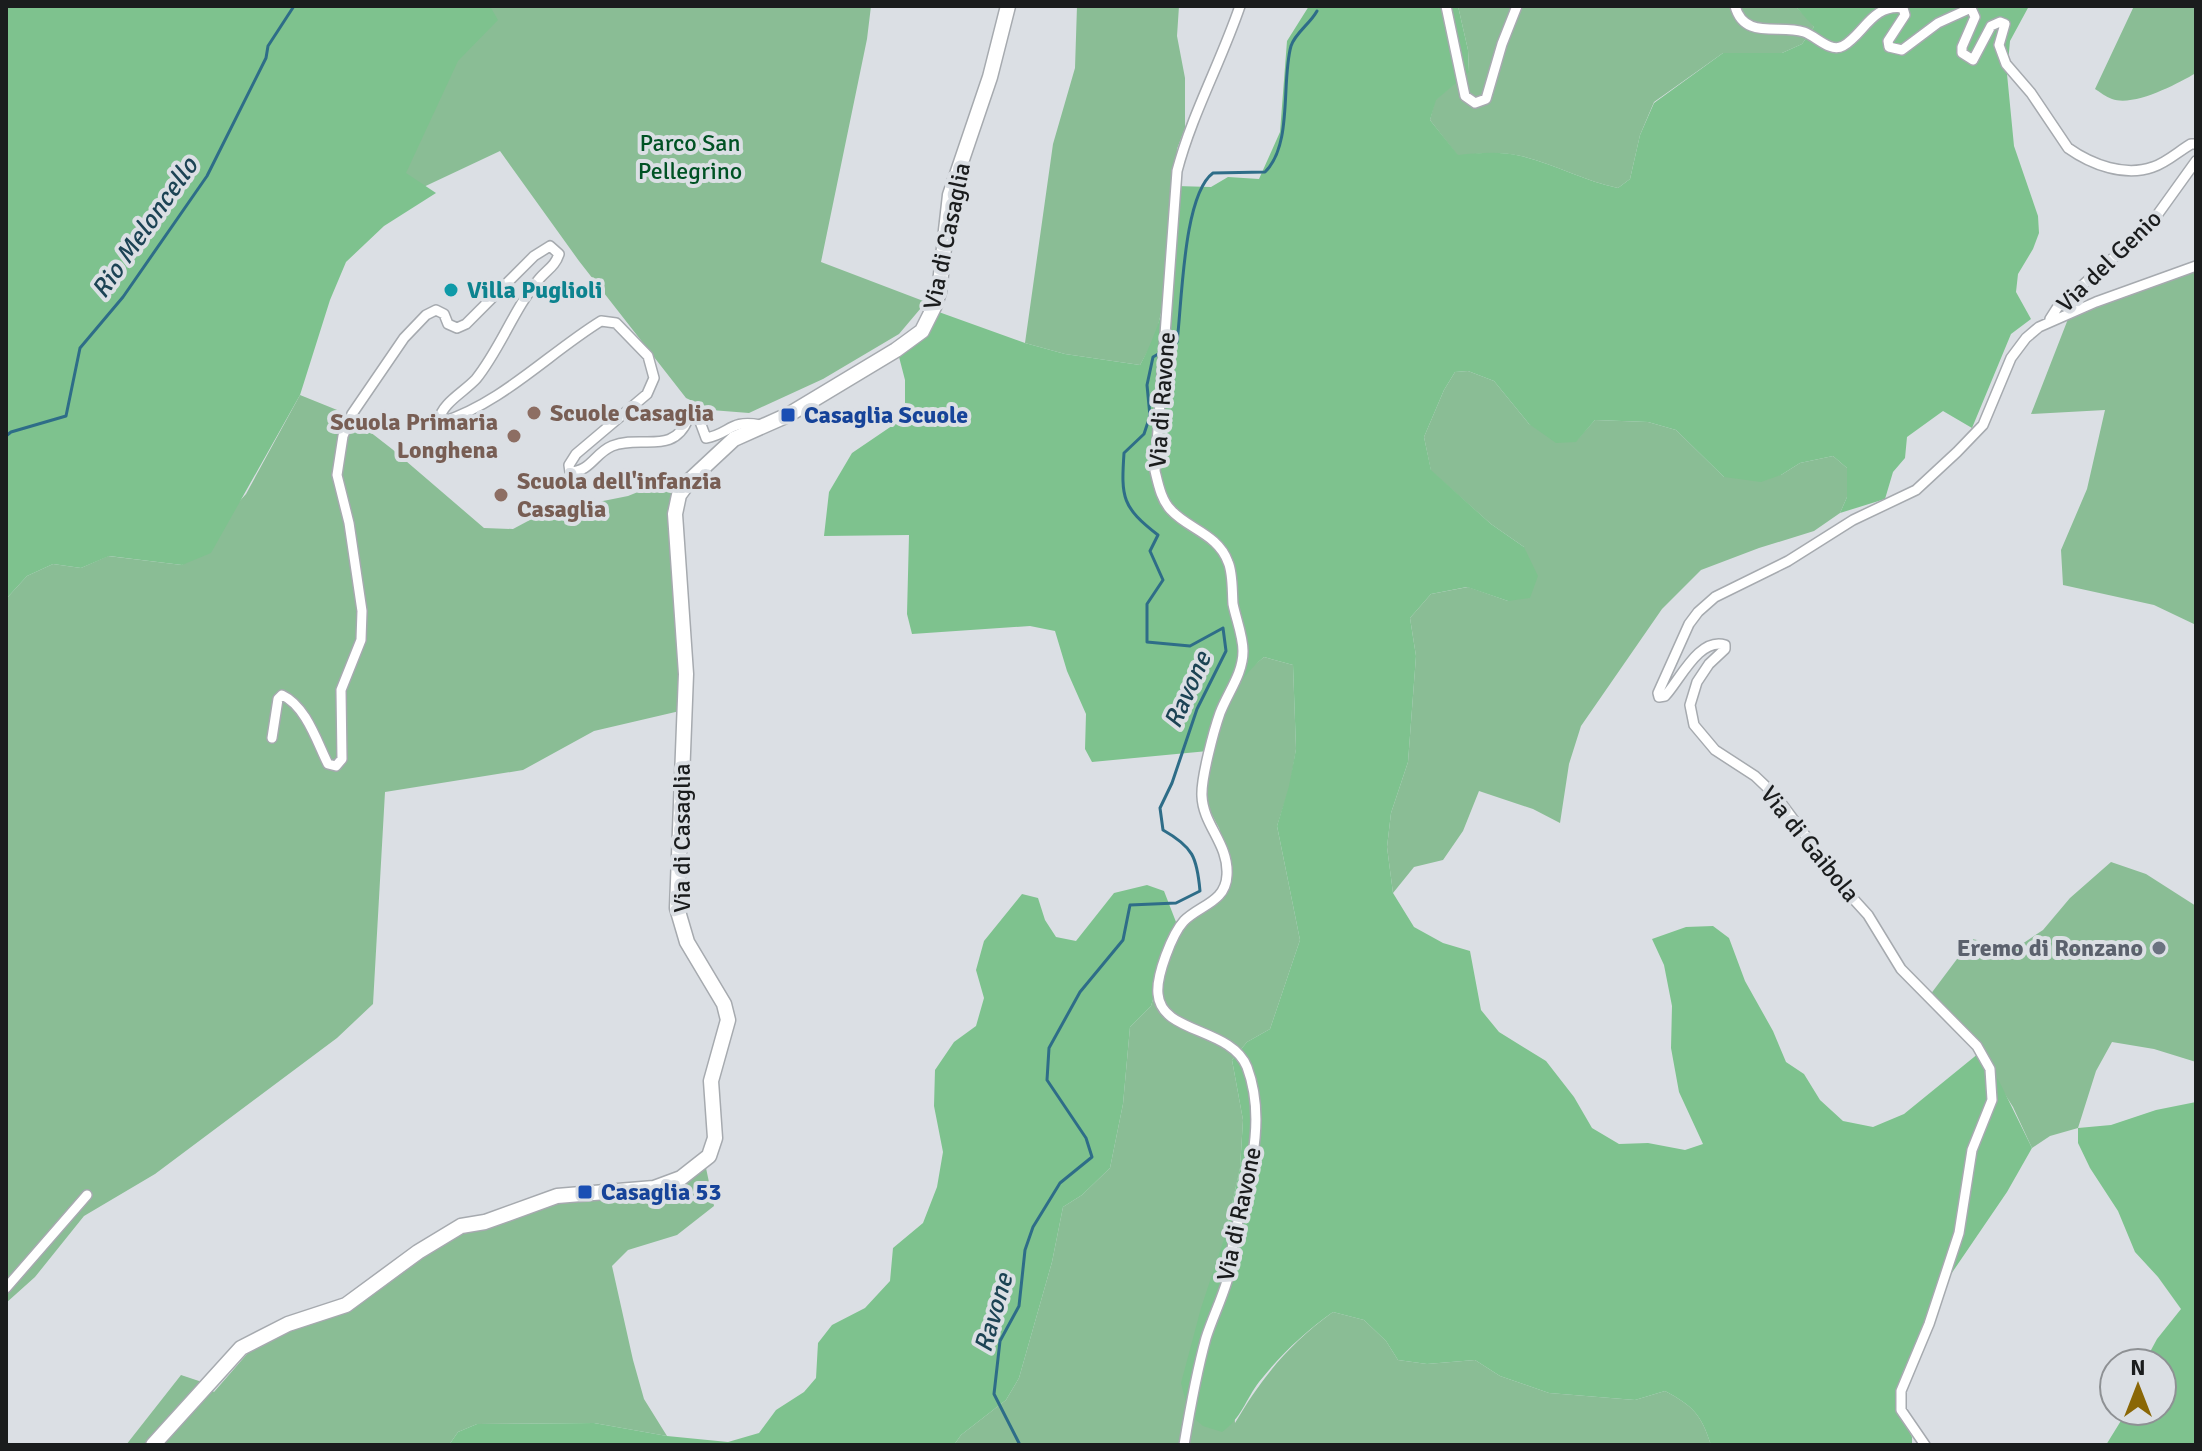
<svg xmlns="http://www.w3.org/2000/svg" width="2202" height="1451" font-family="Signika,sans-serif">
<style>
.green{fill:#8abd95}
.forest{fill:#7ec28e}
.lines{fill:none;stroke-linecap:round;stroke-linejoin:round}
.stream{stroke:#2e6d88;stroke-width:3}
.street-casing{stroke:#a6aaaf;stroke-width:12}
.secondary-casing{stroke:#a6aaaf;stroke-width:17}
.street{stroke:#fff;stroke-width:9}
.secondary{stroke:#fff;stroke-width:14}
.culture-dot{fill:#0f9aa8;stroke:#dbdfe4;stroke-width:3}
.education-dot{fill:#8d6e63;stroke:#dbdfe4;stroke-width:3}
.transit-dot{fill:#1a4fb4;stroke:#dbdfe4;stroke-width:3}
.worship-dot{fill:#6b7280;stroke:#dbdfe4;stroke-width:3}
.labels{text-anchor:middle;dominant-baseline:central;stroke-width:8;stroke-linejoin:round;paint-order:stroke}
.park-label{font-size:24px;fill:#005224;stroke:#dbdfe4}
.street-label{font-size:24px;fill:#1a1c1d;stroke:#dbdfe4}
.culture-label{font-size:24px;font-weight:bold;fill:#0d838f;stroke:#dbdfe4;text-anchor:start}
.education-label{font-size:24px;font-weight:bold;fill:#785e54;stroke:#dbdfe4;text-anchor:start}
.transit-label{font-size:24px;font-weight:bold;fill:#164399;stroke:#dbdfe4;text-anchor:start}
.worship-label{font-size:24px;font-weight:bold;fill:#5b616d;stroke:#dbdfe4;text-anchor:end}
.water-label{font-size:26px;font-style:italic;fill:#1c4354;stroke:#dbdfe4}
</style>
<rect width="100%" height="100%" fill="#dbdfe4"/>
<!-- green -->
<path class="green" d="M295,6H871L867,39L821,262L926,302L899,334L823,379L749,413L711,410L686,398L579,261L500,151L415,191Z
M1077,6H1179L1177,36L1185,78V128L1177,149L1172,267L1155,338L1140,365L1065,354L1025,343L1053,144L1075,68Z
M1458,6H1795L1810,21L1814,27L1802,44L1782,53H1723L1654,102L1640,135L1630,179L1618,188C1584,181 1555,164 1521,156C1501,151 1478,153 1458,156L1430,120L1435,100L1469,71L1468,50Z
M2134,6H2196V73C2177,84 2134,107 2112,99C2106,97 2100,92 2095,89Z
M2196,268V625L2154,605L2063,585L2061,550L2087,489L2105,410L2031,414L2068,319Z
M1468,371L1494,381L1529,424L1576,441L1595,420L1648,422L1676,430L1724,477L1781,475L1800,463L1833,456L1847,468V497L1840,513L1814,531L1759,548L1701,570L1662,609L1581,726L1569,764L1560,823L1533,809L1479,791L1463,831L1443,860L1414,867L1393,893L1387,847L1391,813L1408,762L1416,656L1410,618L1431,594L1468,587L1508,601L1524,547L1491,524L1431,471L1424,437L1444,390L1455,372Z
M300,395L347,414L392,449L484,528L513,529L543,513L628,496L680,475L673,512L684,710L594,731L523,770L385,792L373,1004L337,1038L155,1174L84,1216L35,1277L6,1303V599L27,576L53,564L81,568L108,556L182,565L246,494Z
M1264,657L1293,665L1296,749L1290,786L1277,826L1300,940L1270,1029L1247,1042L1232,1060L1243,1120L1240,1168L1225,1236L1235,1423C1262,1377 1289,1344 1333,1312L1364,1320L1386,1341L1398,1360L1427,1364L1475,1360L1500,1376L1549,1393L1635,1400L1665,1391C1693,1406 1701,1414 1711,1445H954L961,1435L1006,1400L1019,1378L1052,1262L1063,1207L1082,1195L1110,1168L1123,1104L1130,1027L1151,1006L1176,922L1220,896L1225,850L1219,828L1205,802L1208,751L1224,709L1247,671Z
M2111,862L2146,874L2196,906V1062L2154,1049L2112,1042L2096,1071L2078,1128L2050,1136L2032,1148L2013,1107L1979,1053L1930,995L1972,939L2016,948L2043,930L2070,898Z
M706,1168L714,1206L677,1235L628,1250L612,1266L633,1360L644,1399L667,1436L594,1423L477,1424L458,1432L449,1445H126L181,1375L199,1381L214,1392L247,1354L251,1344L305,1323L442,1243L486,1222L555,1196L603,1183L630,1189L676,1181Z"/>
<!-- forest -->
<path class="forest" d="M6,6H490L498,20L458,61L406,173L436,193L384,226L346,262L330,300L300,395L211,553L182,565L109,556L81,568L53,564L27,576L6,599Z
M1309,6H1458L1468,50L1469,72L1436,100L1430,120L1458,155C1478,153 1501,151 1521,156C1555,164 1584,181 1618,188L1630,179L1640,135L1654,103L1723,53H1782L1802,44L1814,27L1795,6H2029L2010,41L2007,74L2014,146L2038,216L2039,233L2033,249L2018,274L2016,292L2031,319L2011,334L1972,428L1943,411L1907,437L1905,458L1893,472L1885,499L1840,513L1847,497V468L1833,456L1800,463L1781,475L1761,482L1724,477L1676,430L1648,422L1595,420L1576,442L1556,443L1529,424L1494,381L1468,371L1455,372L1444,390L1424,437L1431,470L1491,524L1524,547L1538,576L1530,598L1508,601L1467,587L1431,594L1410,618L1416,656L1408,762L1391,813L1387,847L1393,893L1414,927L1443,943L1470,951L1481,1010L1499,1032L1546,1061L1574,1097L1592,1128L1619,1144L1648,1143L1685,1150L1703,1144L1679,1092L1671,1048L1672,1006L1664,965L1652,939L1686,927L1713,926L1729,938L1745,981L1773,1031L1786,1062L1804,1074L1820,1100L1843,1121L1873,1127L1904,1114L1979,1053L1999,1081L2032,1148L2007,1192L1947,1280L1902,1374L1898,1409L1912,1437V1445H1711C1701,1414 1693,1406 1665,1391L1635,1400L1549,1393L1500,1376L1475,1360L1427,1364L1398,1360L1386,1341L1364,1320L1333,1312C1305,1332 1281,1354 1259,1382C1246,1399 1241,1419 1222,1432L1203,1426L1189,1414L1181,1383L1201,1308L1225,1236L1240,1168L1243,1120L1232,1060L1247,1042L1270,1029L1300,940L1277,826L1289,786L1296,749L1293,665L1264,657C1234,682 1221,715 1208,751L1092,762L1085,749L1086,714L1067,671L1055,631L1030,626L912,634L907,614L909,535L824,536L829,492L852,453L905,417V380L898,353L936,311L1025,343L1065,354L1140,365C1172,308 1173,250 1176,186L1211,187L1228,177L1259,179L1280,132L1287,41Z
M1147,885L1164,891L1176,922L1151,1006L1130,1027L1123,1104L1110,1168L1082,1195L1063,1207L1052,1262L1019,1378L1006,1400L961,1435L954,1445H449L458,1432L477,1424L594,1423L667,1436L728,1442L759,1433L776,1410L804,1392L816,1378L818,1343L832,1325L865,1308L890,1281L893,1248L923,1223L937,1187L943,1152L934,1106L935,1070L954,1042L976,1026L984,998L976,970L984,941L1022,894L1038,898L1045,920L1056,937L1076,941L1114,893Z
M2196,1102V1445H2106L2127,1411H2162V1363H2144L2157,1339L2181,1309L2158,1277L2135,1252L2118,1211L2090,1168L2078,1143V1128L2111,1125L2156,1110Z"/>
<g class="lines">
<!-- stream -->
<path class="stream" d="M1166,349L1177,342C1182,304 1183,195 1213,173L1265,172C1293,145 1281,81 1291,46C1295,33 1310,24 1317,11
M6,436L11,432L66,416L80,348L123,297L207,176L266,58L268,46L294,6
M1020,1445L994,1394L1000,1341L1019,1306L1025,1250L1033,1227L1060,1183L1092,1157L1086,1138L1047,1080L1049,1048L1080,992L1123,940L1130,905L1176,903L1200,891C1197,857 1193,847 1163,830L1160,808L1172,783L1197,709L1226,651L1223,628L1190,646L1147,642V604L1163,580L1150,551L1158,535C1122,507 1121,498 1124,453L1144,434L1150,416L1147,385L1153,357L1160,353"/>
<!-- street casing -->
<g class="street-casing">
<path id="street" d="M1446,6L1465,96L1475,103L1486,99L1502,44L1517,6
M1735,6C1744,40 1779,24 1804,32C1816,36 1830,53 1843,46C1863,35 1873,3 1903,8L1905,15L1888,41L1889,47L1902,50L1938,23L1971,8L1975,17L1962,47V53L1973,60L1991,26L2000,22L2005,24L1999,45L2006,64L2031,93L2068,148C2092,165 2125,177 2153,167C2166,163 2179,151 2191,144H2196
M2050,319L2057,308L2150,225L2196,161
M272,738L278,699L282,695C306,706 317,742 328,764L336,766L342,759L341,690L361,640L362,611L349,523L337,475L343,436L352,414L404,338L426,315L436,310L444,314L448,324L457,328L466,324L534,256L550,246L559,254C555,266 548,269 540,278C514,308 501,348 476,379C464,392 442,403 439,420L442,422C502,403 549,353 601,321L616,323L648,356L654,378L647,394L576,454L569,465L570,472C590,472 595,453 612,446C641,434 673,456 688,419H699L706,438C730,434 730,419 760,425
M6,1288L87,1195
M1184,1445C1190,1409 1196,1374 1206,1338C1212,1319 1221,1301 1227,1281C1231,1266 1231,1249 1235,1234C1247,1180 1268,1123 1247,1067C1231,1027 1161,1034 1158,994C1156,976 1172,934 1184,921C1200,905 1226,902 1227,875C1229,844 1203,825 1202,796C1201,778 1214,730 1220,713C1228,692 1243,674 1243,651C1243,636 1236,619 1233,604C1232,591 1233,573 1228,562C1218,534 1188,529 1171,510C1161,500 1158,483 1155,471L1177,171C1192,114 1221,62 1240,6
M1925,1445L1901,1410V1391L1929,1324L1959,1233L1972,1150L1992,1100L1990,1069L1977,1046L1901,969L1868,915L1848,893L1776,796L1755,776L1715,750L1694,725L1690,705L1697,682L1709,664L1725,649V645C1699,637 1680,680 1665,696L1659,697L1658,693L1689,624L1698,612L1715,597L1788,561L1853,520L1916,490L1957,452L1983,425L2011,358L2026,338L2039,327L2096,302L2196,266"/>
</g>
<!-- secondary casing -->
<g class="secondary-casing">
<path id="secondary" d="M153,1445L241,1348L288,1324L346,1305L418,1252L461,1226L485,1222L557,1196L654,1188L681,1178L709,1156L715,1138L711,1081L728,1020L724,1004L687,942L677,908L686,674L675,514L679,495L690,480L734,439L788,415L896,350L922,331L935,305L939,292L950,195L990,77L1008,6"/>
</g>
<!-- street -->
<use href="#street" class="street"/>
<!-- secondary -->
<use href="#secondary" class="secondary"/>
</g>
<!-- markers -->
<circle class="culture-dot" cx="451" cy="290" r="8"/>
<g class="education-dot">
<circle cx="534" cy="413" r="8"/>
<circle cx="514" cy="436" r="8"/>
<circle cx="501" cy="495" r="8"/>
</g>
<g class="transit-dot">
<rect x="780" y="407" width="16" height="16" rx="4"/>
<rect x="577" y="1184" width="16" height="16" rx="4"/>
</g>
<circle class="worship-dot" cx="2159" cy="948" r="8"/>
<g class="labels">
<!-- park labels -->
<g class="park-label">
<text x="690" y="143">Parco San<tspan x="690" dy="28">Pellegrino</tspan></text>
</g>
<!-- street labels -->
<g class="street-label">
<text transform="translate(947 236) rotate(-78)">Via di Casaglia</text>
<text transform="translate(2109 261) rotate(-44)">Via del Genio</text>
<text transform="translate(1162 400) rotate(-86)">Via di Ravone</text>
<text transform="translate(682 838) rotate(-90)">Via di Casaglia</text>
<text transform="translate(1810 844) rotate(51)">Via di Gaibola</text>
<text transform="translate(1239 1214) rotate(-78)">Via di Ravone</text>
</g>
<!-- culture labels -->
<g class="culture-label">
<text x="467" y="290">Villa Puglioli</text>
</g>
<!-- education labels -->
<g class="education-label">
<text x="550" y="413">Scuole Casaglia</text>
<text x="498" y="422" text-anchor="end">Scuola Primaria<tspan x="498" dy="28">Longhena</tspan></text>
<text x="517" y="481">Scuola dell'infanzia<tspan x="517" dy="28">Casaglia</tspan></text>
</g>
<!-- transit labels -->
<g class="transit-label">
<text x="804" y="415">Casaglia Scuole</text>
<text x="601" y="1192">Casaglia 53</text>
</g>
<!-- worship labels -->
<g class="worship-label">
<text x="2143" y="948">Eremo di Ronzano</text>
</g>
<!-- water labels -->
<g class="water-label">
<text transform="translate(145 228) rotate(-55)">Rio Meloncello</text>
<text transform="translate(1188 690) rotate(-66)">Ravone</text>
<text transform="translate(994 1313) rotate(-74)">Ravone</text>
</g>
</g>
<!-- border -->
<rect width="2202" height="1451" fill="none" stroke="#1a1c1d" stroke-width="16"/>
<!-- north arrow -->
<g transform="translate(2138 1387)"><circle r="38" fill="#dbdfe4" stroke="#8e9194" stroke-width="2"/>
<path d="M0-6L14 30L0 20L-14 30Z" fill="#8a6706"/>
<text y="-12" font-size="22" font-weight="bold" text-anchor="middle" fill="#1a1c1d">N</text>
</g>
</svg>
